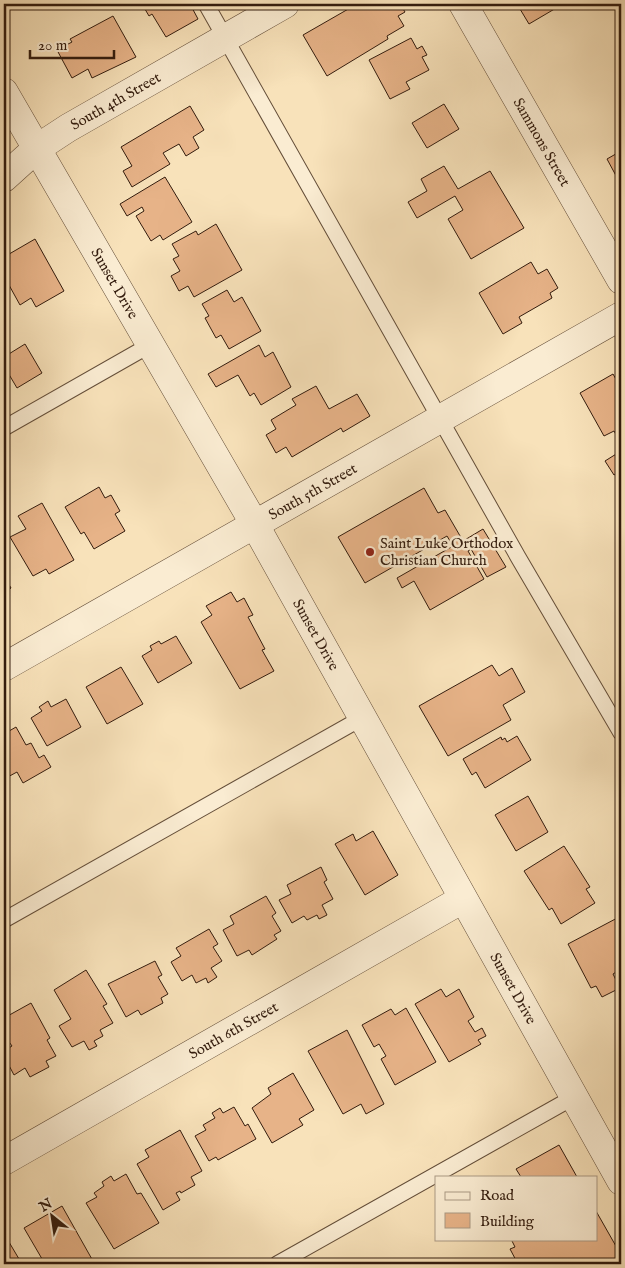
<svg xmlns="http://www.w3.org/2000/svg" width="625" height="1268" font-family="'IM FELL English',serif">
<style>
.building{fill:#e7b388;stroke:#331c0e}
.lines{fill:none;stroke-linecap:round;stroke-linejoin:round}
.lane-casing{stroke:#644e39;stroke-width:17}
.street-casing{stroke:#644e39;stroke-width:29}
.lane{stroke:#faecd2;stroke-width:15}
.street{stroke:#faecd2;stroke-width:28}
.poi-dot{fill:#8f2418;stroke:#faecd2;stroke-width:2}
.labels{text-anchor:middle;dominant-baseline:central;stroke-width:5;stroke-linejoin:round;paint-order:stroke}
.street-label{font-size:15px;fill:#331c0e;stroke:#faecd2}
.poi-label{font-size:15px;fill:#331c0e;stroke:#faecd2;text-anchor:start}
</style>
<rect width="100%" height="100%" fill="#f8e2ba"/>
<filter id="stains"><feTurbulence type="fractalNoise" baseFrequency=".004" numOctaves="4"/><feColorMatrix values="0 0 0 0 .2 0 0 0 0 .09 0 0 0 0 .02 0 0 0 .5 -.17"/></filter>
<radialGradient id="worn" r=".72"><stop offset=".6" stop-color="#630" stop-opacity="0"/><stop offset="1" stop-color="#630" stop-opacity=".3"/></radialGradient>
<!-- building -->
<path class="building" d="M142,4H177L179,7L190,4L198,19L166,37L152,14L149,16Z
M357,4H400L405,12L398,16L404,26L387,36L388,39L327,76L303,35Z
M517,4H563L529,24Z
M113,16L136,57L92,78L88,69L72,78L57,50L72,42L70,39Z
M411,38L417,49L422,46L427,55L422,57L429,70L406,82L410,89L390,99L369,60Z
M444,104L459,129L427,148L412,123Z
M190,106L204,130L193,137L199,148L186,156L179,144L163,153L170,164L132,187L123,171L132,166L121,147Z
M621,151V185L607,159Z
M444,166L458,189L490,171L524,228L471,259L448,219L463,210L455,196L417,218L408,202L427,191L421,179Z
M165,177L192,222L163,240L160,235L151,241L136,216L144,211L142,207L127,216L120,204Z
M216,224L242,270L194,297L188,286L179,291L171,276L180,271L173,259L179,256L172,244L196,231L198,235Z
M35,239L64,291L36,307L31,298L20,305L4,276V270L7,268L4,257Z
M531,262L538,274L547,269L558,288L550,293L552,298L519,317L522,323L503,334L479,293Z
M227,290L234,302L242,297L261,331L229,349L221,335L216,338L205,318L209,316L202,304Z
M25,344L42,373L17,388L4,366V357Z
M259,345L265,357L273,352L291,387L261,405L254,393L250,396L238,375L216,387L208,374Z
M613,374L621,388V438L619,440L614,431L604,436L580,393Z
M316,386L329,409L357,394L370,416L343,432L341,428L292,457L286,447L276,453L266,435L276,429L271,420L296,405L292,399Z
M621,451V471L614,475L605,461Z
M99,487L105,498L111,495L120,511L115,514L125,531L94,549L84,532L81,534L65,507Z
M424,488L438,513L445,510L463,541L483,529L506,567L487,577L471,549L468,551L484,579L430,610L414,581L402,588L397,578L453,546L447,536L365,583L338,537Z
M42,503L74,560L49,574L46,569L33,576L10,537L26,529L18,516Z
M4,565L9,574L4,576L11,588L4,593Z
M231,592L237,602L244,598L253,615L248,617L265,649L262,650L274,671L240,689L201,622L212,615L206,606Z
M176,636L192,663L158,683L142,656L152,650L150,646L159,641L161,644Z
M492,665L499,676L512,668L525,692L503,705L511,720L448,756L419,706Z
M121,667L143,704L107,724L86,687Z
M66,699L81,727L47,746L31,718L42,711L39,707L48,701L51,707Z
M16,727L26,745L31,743L39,758L44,755L51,767L23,783L17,772L4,779V734Z
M517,736L531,760L485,788L476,772L472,775L463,759L501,737L502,740L505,738L507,742Z
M528,796L548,832L516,851L495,815Z
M373,831L398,875L365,895L335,844L353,834L356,841Z
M564,846L590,887L586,889L595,903L561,924L552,908L549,910L524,871Z
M321,867L327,880L324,882L333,899L322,905L327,915L319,919L317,915L307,920L304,916L292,923L279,900L291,894L287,885Z
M266,896L276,913L272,916L281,931L274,935L277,939L252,955L249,950L237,956L223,930L234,924L230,916Z
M621,916V969L613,974L620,988L602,997L596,986L591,988L568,944Z
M209,929L218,944L213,947L222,961L211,968L217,977L208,983L206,978L196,983L192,975L182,981L171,962L181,956L176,948Z
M155,961L162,975L158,977L168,994L161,998L163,1003L141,1015L138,1010L126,1017L108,984Z
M86,970L107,1004L103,1006L113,1023L100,1030L103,1036L94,1041L97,1046L89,1050L84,1041L72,1047L59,1026L71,1019L54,990Z
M441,989L446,997L459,989L474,1017L468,1021L475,1032L482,1028L486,1036L478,1040L481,1044L449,1062L415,1004Z
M31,1003L50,1038L47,1040L56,1056L46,1061L49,1067L30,1077L25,1068L14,1075L4,1056V1051L12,1046L7,1039L5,1040L4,1038V1018Z
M406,1008L436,1062L395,1085L381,1059L386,1056L379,1044L374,1047L362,1025L391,1009L395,1015Z
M347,1030L384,1104L366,1114L361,1104L343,1114L308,1051Z
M293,1073L314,1110L299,1119L303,1125L272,1143L252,1108L271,1094L268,1088Z
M234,1107L245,1126L248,1124L256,1139L218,1160L216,1157L209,1161L195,1136L206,1130L203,1125L215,1118L212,1113L220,1108L223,1113Z
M180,1130L202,1171L191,1177L195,1185L181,1193L180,1191L176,1193L180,1200L163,1210L137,1164L149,1157L145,1150Z
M559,1145L577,1177H521L516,1169Z
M126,1174L137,1194L141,1193L159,1223L114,1249L86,1203L97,1197L94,1193L104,1186L102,1182L111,1176L114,1181Z
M62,1206L93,1261L87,1264H45L24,1228Z
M596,1211L621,1255V1264H518L510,1249L515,1247L511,1239H596Z
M6,1237L22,1264H4V1238Z"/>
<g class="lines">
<!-- lane casing -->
<g class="lane-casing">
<path id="lane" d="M206,4L518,557L621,733
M4,428L150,345
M4,920L362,718
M277,1264L574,1097"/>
</g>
<!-- street casing -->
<g class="street-casing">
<g id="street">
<path id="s1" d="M463,4L621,280"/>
<path id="s2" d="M4,92L255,525L621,1181"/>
<path id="s3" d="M4,178L36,149L68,128L285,4"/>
<path id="s4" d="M4,667L621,316"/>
<path id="s5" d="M4,1161L463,899"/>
</g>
</g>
<!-- lane -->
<use href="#lane" class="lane"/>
<!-- street -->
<use href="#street" class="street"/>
</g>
<!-- markers -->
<circle class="poi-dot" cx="370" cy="552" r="5"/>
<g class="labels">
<!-- street labels -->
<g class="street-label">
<text stroke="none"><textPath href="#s3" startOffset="136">South 4th Street</textPath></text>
<text stroke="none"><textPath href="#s1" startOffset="159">Sammons Street</textPath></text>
<text stroke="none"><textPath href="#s2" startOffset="221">Sunset Drive</textPath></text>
<text stroke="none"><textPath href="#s4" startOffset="355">South 5th Street</textPath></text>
<text stroke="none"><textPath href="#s2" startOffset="626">Sunset Drive</textPath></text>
<text stroke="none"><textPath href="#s2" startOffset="1031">Sunset Drive</textPath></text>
<text stroke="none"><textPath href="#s5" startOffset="264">South 6th Street</textPath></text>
</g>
<!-- poi labels -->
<g class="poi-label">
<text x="380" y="543">Saint Luke Orthodox<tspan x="380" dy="17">Christian Church</tspan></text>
</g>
</g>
<!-- margin -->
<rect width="625" height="1268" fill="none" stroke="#f8e2ba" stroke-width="20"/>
<rect x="5" y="5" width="615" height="1258" fill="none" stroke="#331c0e" stroke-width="2.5"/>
<rect x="10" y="10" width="605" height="1248" fill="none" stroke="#331c0e"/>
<!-- legend -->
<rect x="435" y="1176" width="162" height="65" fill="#faecd2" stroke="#aa9984"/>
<rect x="445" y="1192" width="25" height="8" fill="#faecd2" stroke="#aa9984"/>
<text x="480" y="1200" font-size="15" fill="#331c0e">Road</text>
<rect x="445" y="1213" width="25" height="15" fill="#e7b388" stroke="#aa9984"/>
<text x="480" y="1226" font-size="15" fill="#331c0e">Building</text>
<!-- north arrow -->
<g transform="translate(52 1216) rotate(330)" stroke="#faecd2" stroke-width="4" paint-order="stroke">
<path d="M0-4L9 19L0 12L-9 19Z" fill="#331c0e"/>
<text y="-8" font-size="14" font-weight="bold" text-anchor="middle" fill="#331c0e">N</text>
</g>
<!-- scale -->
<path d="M30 50v8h84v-8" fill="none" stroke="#331c0e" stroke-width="2.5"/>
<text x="38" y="50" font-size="15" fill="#331c0e" stroke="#faecd2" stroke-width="4" paint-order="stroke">20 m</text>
<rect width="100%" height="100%" filter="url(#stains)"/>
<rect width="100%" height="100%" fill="url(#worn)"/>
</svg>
